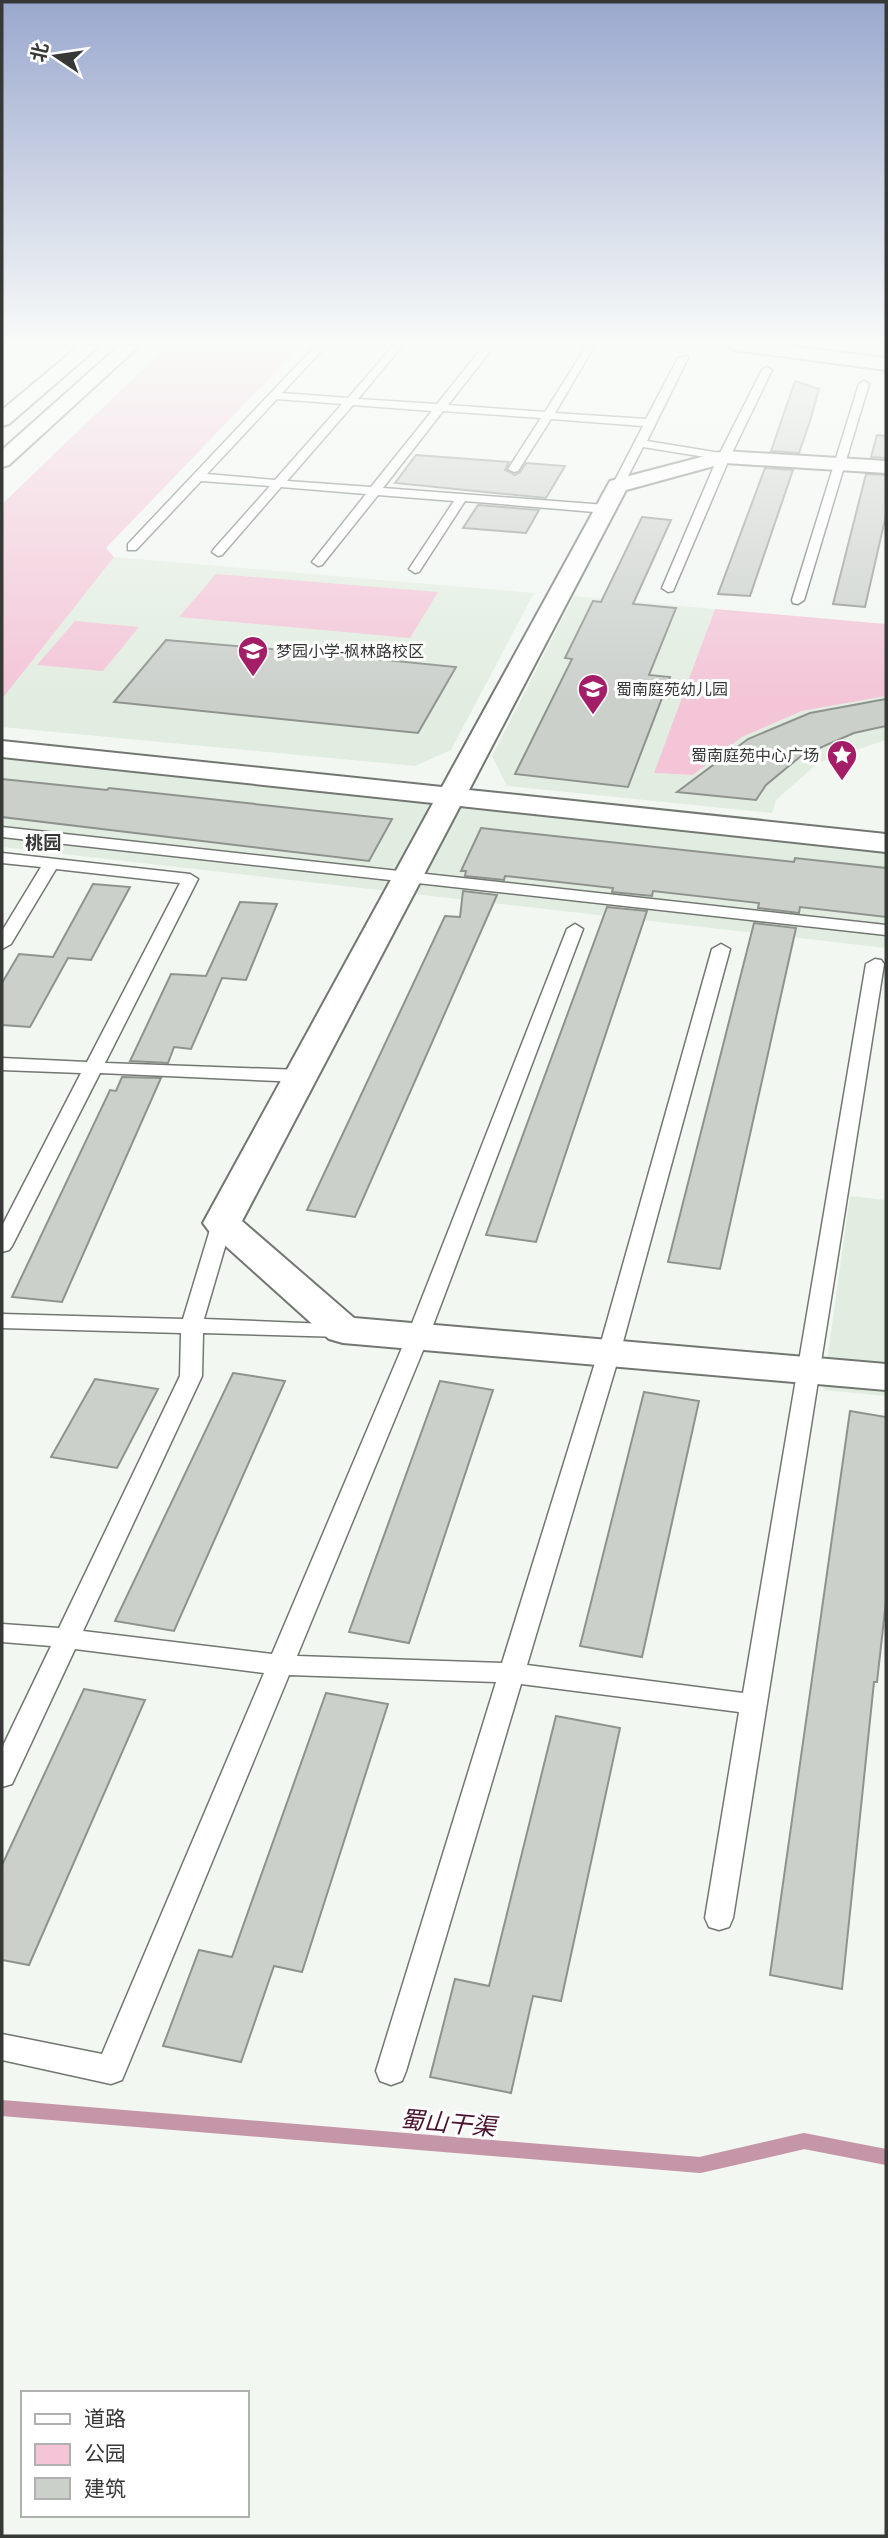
<svg xmlns="http://www.w3.org/2000/svg" width="888" height="2538" font-family="'Asap Condensed','Noto Sans SC',sans-serif">
<style>
.built{fill:#e2ede1}
.green{fill:#f3c5d7}
.lines{fill:none;stroke-linecap:round;stroke-linejoin:round}
.stream{stroke:#c596a8;stroke-width:16}
.building{fill:#cbd0cb;stroke:#8f938e;stroke-width:2}
.lane-casing{stroke:#727772;stroke-width:3}
.street-casing{stroke:#727772;stroke-width:4}
.primary-casing{stroke:#727772;stroke-width:4}
.lane{fill:#fff;fill-rule:evenodd}
.street{fill:#fff;fill-rule:evenodd}
.primary{fill:#fff;fill-rule:evenodd}
.labels{text-anchor:middle;dominant-baseline:central;stroke-width:6;stroke-linejoin:round;paint-order:stroke}
.far-poi-label{font-size:16px;fill:#373937;stroke:#fff;text-anchor:start}
.far-neighbourhood-label{font-size:18px;font-weight:bold;fill:#373937;stroke:#fff}
.near-water-label{font-size:24px;font-style:italic;fill:#4b132f;stroke:#fff}
</style>
<rect width="100%" height="100%" fill="#f2f7f2"/>
<!-- built -->
<path class="built" d="M114,557L534,593L451,750L415,766L2,727V699Z
M574,596L715,609L655,773L693,775L742,737L802,711L886,696V740L818,763L776,800L772,813L507,786L492,756Z
M2,757L886,849V948L2,847Z
M850,1196L886,1200V1396L823,1390Z"/>
<!-- green -->
<path class="green" d="M168,345H301L106,548L114,557L2,699V504Z
M216,574L438,592L410,638L179,617Z
M715,609L886,624V696L802,711L742,737L693,775L654,773Z
M75,621L139,627L103,671L37,665Z"/>
<g class="lines">
<!-- stream -->
<path class="stream" d="M2,2108L700,2165L804,2141L886,2157"/>
</g>
<!-- building -->
<path class="building" d="M795,381L819,389L810,421L799,453L771,451Z
M877,435L886,436V458L871,457Z
M416,455L509,462L505,470L515,475L520,472L526,463L565,466L546,498L395,483Z
M765,468L793,470L750,596L718,594Z
M866,474L886,475V515L865,607L833,604Z
M478,505L539,510L526,533L463,528Z
M642,517L671,520L633,604L676,608L649,675L670,677L628,787L515,774L572,659L565,658L593,601L601,602Z
M166,640L306,652L456,667L418,733L114,702Z
M886,699V726L854,733L801,756L766,785L756,800L677,792L748,739L810,713Z
M2,779L107,790L109,788L392,819L369,861L2,817Z
M481,828L794,862L795,858L886,868V917L800,907L799,913L758,908L759,903L653,891L652,896L612,892L613,888L505,876L504,880L465,876L466,871H461Z
M93,884L130,887L91,960L68,958L30,1027L2,1025V983L19,954L53,957Z
M463,891L497,895L355,1217L307,1210L445,916L460,917Z
M240,902L277,904L246,980L222,978L191,1049L174,1047L168,1063L130,1061L171,974L206,976Z
M607,907L647,911L536,1242L486,1235Z
M754,923L796,928L720,1269L668,1262Z
M122,1077L161,1078L62,1302L12,1297L110,1090L116,1091Z
M233,1373L285,1381L174,1631L115,1621Z
M95,1379L158,1389L117,1468L51,1457Z
M440,1381L493,1390L409,1643L349,1632Z
M644,1392L699,1401L642,1657L580,1646Z
M850,1411L886,1417V1601L877,1682H874L842,1989L770,1975Z
M84,1689L145,1700L29,1965L2,1960V1865Z
M326,1693L388,1704L302,1972L274,1966L241,2062L163,2046L199,1950L232,1957Z
M556,1716L620,1728L561,2001L533,1996L511,2093L430,2077L455,1979L489,1986Z"/>
<g class="lines">
<!-- lane casing -->
<g class="lane-casing">
<path id="lane" d="M316,345H327L282,393L348,398L394,345H403L358,399L437,404L482,348L486,347L491,350L448,405L545,412L587,345H595L555,413L646,419L678,358L687,356L688,358L647,441L720,453L762,370L767,367L772,370L730,457L673,591L668,592L662,588L717,459L643,447L622,488H614L612,486L643,426L551,419L518,471L514,472L508,469L541,418L443,411L383,488L606,505L612,509L606,513L465,501L419,572L415,573L409,569L454,501L378,495L322,565L318,566L312,562L366,494L281,487L222,555L218,556L212,552L214,549L270,486L201,481L136,550H128V544ZM277,399L342,404L275,480L207,474ZM353,405L432,411L371,487L287,481Z
M864,381L869,384L804,600L798,604L793,603L792,600L859,384Z
M2,827L886,925V935L2,837Z
M2,853L190,874L198,879L105,1063L301,1070L310,1076L301,1082L100,1073L12,1246L9,1250L2,1252V1226L81,1073L2,1070V1058L87,1062L180,883L56,869L11,944L2,949V931L41,867L2,863Z
M575,924L583,929L429,1336L297,1656L502,1663L598,1353L712,949L721,944L730,949L620,1353L527,1665L743,1693L866,964L875,959L881,960L884,964L733,1918L729,1927L719,1930L709,1927L705,1918L739,1712L521,1684L406,2071L402,2081L391,2085L380,2081L376,2071L496,1682L289,1675L122,2080L111,2084L2,2060V2034L102,2054L264,1673L75,1649L12,1784L2,1787V1748L51,1646L2,1642V1624L59,1628L180,1376L181,1333L2,1328V1314L183,1319L212,1223L215,1219H229L232,1223L204,1319L351,1325L354,1330L351,1335L343,1337L203,1333L202,1376L83,1631L272,1654L407,1336L567,929Z"/>
</g>
<!-- street casing -->
<g class="street-casing">
<path id="street" d="M726,345H780L886,358V370L735,350Z
M724,451L886,461V473L725,463L626,490L469,790L886,834V852L460,806L242,1221L354,1318L886,1364V1390L343,1343L329,1339L209,1231L203,1223L433,803L2,757V741L442,787L610,481Z"/>
</g>
<!-- primary casing -->
<g class="primary-casing">
<path id="primary" d="M80,345H100L9,424L2,426V410Z
M120,345H140L9,465L2,467V450Z"/>
</g>
<!-- lane -->
<use href="#lane" class="lane"/>
<!-- street -->
<use href="#street" class="street"/>
<!-- primary -->
<use href="#primary" class="primary"/>
</g>
<!-- sky -->
<linearGradient id="sky" x2="0" y2="1"><stop stop-color="#9aa8ce"/><stop offset="0.49" stop-color="#f9fbf9"/><stop offset="1" stop-color="#f9fbf9" stop-opacity="0"/></linearGradient>
<rect width="888" height="700" fill="url(#sky)"/>
<!-- icons -->
<defs>
<g id="school-pin" transform="scale(1.575)"><path d="M0 17L-7.5 6A9.5 9.5 0 1 1 7.5 6Z" fill="#a41d67" stroke="#fff"/><path d="M0-5L7-2L0 1L-7-2ZM-4 1L0 2.5L4 1V4Q0 6-4 4Z" fill="#fff"/></g>
<g id="sight-pin" transform="scale(1.575)"><path d="M0 17L-7.5 6A9.5 9.5 0 1 1 7.5 6Z" fill="#a41d67" stroke="#fff"/><path d="M0-6L1.8-2.2L6-1.7L2.9 1.2L3.7 5.4L0 3.3L-3.7 5.4L-2.9 1.2L-6-1.7L-1.8-2.2Z" fill="#fff"/></g>
</defs>
<g fill-rule="evenodd">
<use href="#school-pin" x="253" y="651"/>
<use href="#school-pin" x="593" y="689"/>
<use href="#sight-pin" x="842" y="755"/>
</g>
<g class="labels">
<!-- far-poi labels -->
<g class="far-poi-label">
<text x="276" y="651">梦园小学-枫林路校区</text>
<text x="616" y="689">蜀南庭苑幼儿园</text>
<text x="819" y="755" text-anchor="end">蜀南庭苑中心广场</text>
</g>
<!-- far-neighbourhood labels -->
<g class="far-neighbourhood-label">
<text x="43" y="842">桃园</text>
</g>
<!-- near-water labels -->
<g class="near-water-label">
<text transform="translate(448 2123) rotate(5)">蜀山干渠</text>
</g>
</g>
<!-- border -->
<rect width="888" height="2538" fill="none" stroke="#373937" stroke-width="7"/>
<!-- legend -->
<rect x="21" y="2391" width="228" height="126" fill="#ffffff" stroke="#afb0af" stroke-width="2"/>
<rect x="35" y="2414" width="35" height="10" fill="#ffffff" stroke="#afb0af" stroke-width="2"/>
<text x="84" y="2426" font-size="21" fill="#373937">道路</text>
<rect x="35" y="2444" width="35" height="21" fill="#f3c5d7" stroke="#afb0af" stroke-width="2"/>
<text x="84" y="2461" font-size="21" fill="#373937">公园</text>
<rect x="35" y="2478" width="35" height="21" fill="#cbd0cb" stroke="#afb0af" stroke-width="2"/>
<text x="84" y="2496" font-size="21" fill="#373937">建筑</text>
<!-- north arrow -->
<g transform="translate(56 56) rotate(283)" stroke="#ffffff" stroke-width="5" paint-order="stroke">
<path d="M0-5L12 26L0 18L-12 26Z" fill="#373937"/>
<text y="-10" font-size="19" font-weight="bold" text-anchor="middle" fill="#373937">北</text>
</g>
</svg>
